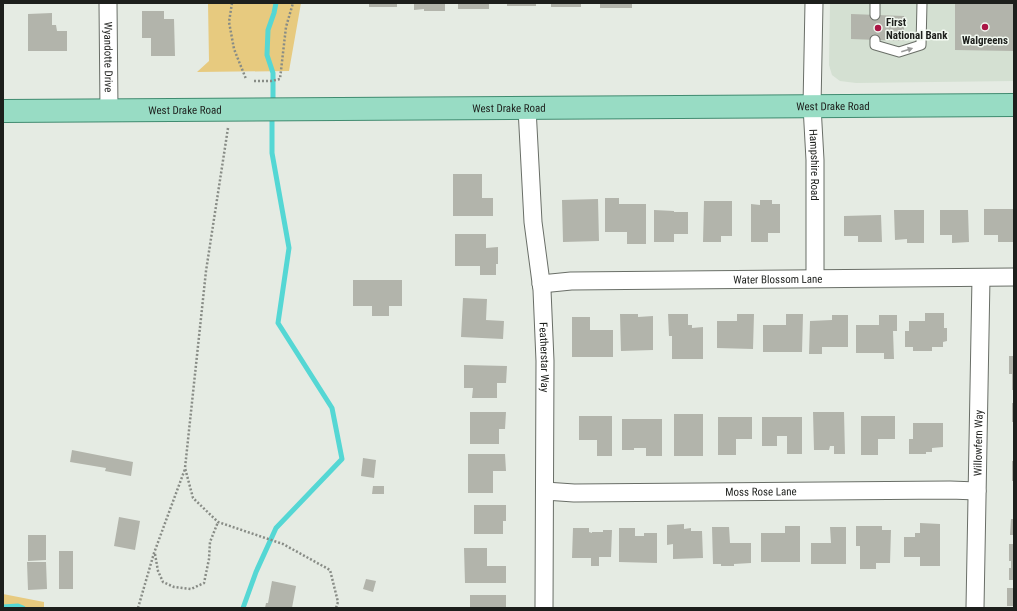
<svg xmlns="http://www.w3.org/2000/svg" width="1017" height="611" font-family="'Roboto Condensed',sans-serif">
<style>
.built{fill:#d4e0d2}
.green{fill:#e7ca7f}
.lines{fill:none;stroke-linecap:round;stroke-linejoin:round}
.stream{stroke:#55d7d4;stroke-width:5}
.building{fill:#b2b4ab}
.service-casing{stroke:#696e67;stroke-width:11}
.minor-casing{stroke:#696e67;stroke-width:19}
.primary-casing{stroke:#408b70;stroke-width:24}
.path{stroke:#888c86;stroke-width:2.5;stroke-dasharray:2 2;stroke-linecap:butt}
.service{stroke:#fff;stroke-width:9}
.minor{stroke:#fff;stroke-width:17}
.primary{stroke:#98dcc4;stroke-width:22}
.oneway{fill:#999a99}
.poi-dot{fill:#aa1545;stroke:#f2f9f1;stroke-width:1.5}
.labels{text-anchor:middle;dominant-baseline:central;stroke-width:3;stroke-linejoin:round;paint-order:stroke}
.poi-label{font-size:11px;font-weight:bold;fill:#1d1f1c;stroke:#f2f9f1;text-anchor:start}
.street-label{font-size:11px;fill:#1d1f1c;stroke:#f2f9f1}
</style>
<rect width="100%" height="100%" fill="#e5ebe3"/>
<!-- built -->
<path class="built" d="M830,3H1014V81L856,83L840,81L832,75L829,65Z"/>
<!-- green -->
<path class="green" d="M208,3H301L289,71L197,72L209,61Z
M3,594L44,602V608H3Z"/>
<g class="lines">
<!-- stream -->
<path class="stream" d="M273,104V73L267,55L268,30L274,13L276,3
M3,607L18,606L23,608
M243,608L256,572L276,528L342,459L332,408L278,323L289,248L272,153V114"/>
</g>
<!-- building -->
<path class="building" d="M369,3H397V7H369Z
M414,3H445V11H424V9L414,10Z
M458,3H489V9H458Z
M507,3H536V6H507Z
M551,3H581V7H551Z
M600,3H632V8H600Z
M955,3H1014V51L955,50Z
M142,11H164V19H174L175,56H151V38H142Z
M52,13V25H56L57,31H67V51H28V14Z
M851,14L904,16V41L851,39Z
M453,174H482V198H493V216H453Z
M605,198H619V204H646V244H627V232H605Z
M598,199L599,241L563,242L562,200Z
M760,200H772V204H780V233H768V242H751V204L760,205Z
M704,201H732V236H721V242H703Z
M984,209H1014V242H998V235H984Z
M654,210L674,211V212H688V234H674V242H654Z
M894,210H924V243H907V239L895,240Z
M940,210H968L969,242L952,243V235H940Z
M881,215L882,242H858V236H844V216Z
M455,234H486V248L498,247V264H496V275H480V266H455Z
M353,280H402V306H389V316H372V306H353Z
M463,298L487,299L486,320L504,321L503,339L461,337Z
M925,313H944V328H947V341L943,342V347H932V351H913V347H905V331H909V321H925Z
M620,314H638V317L653,316V350L621,351Z
M668,314H688V325H692V328L703,327V359H672V336H669Z
M737,314H754L753,349L717,348V321H737Z
M786,314H803L802,352H763V325H786Z
M832,315H848V347H822V354H809L810,321L832,320Z
M879,315H897V331H893L894,359H884V353H856V325H879Z
M572,317H590V330H613V357H572Z
M1009,356H1014V390H1012V374H1009Z
M464,365L507,366L506,383H497V398H472L473,388H464Z
M1012,403H1014V422H1012Z
M470,412H506L505,429H499V444H470Z
M813,412H844L845,454H834V446H830L829,450H814Z
M674,414H703V456H674Z
M579,416H612V456H597V440H579Z
M861,416H895V439H878V455H861Z
M718,417H752V439H736V455H718Z
M762,417H802V454H787V436H777V446H762Z
M622,419H662V456H646V448H634V450H622Z
M913,423H943V447L932,448V452H926V454H909V439H913Z
M72,450L133,462L131,476L105,471L106,468L70,462Z
M468,454H505L506,471H493V493H468Z
M363,458L376,460L374,478L361,476Z
M1012,461H1014V481H1012Z
M373,486H384V494H372Z
M474,505H506V521H503V534H474Z
M119,517L140,521L135,550L114,546Z
M1011,519H1014V535H1010Z
M920,523L940,524V566H920V557H904V537H915V533H920Z
M684,524V529L691,528V531H702L703,558L673,559V544L667,545V525Z
M785,526H800V562H761V533H785Z
M856,526H882V530H891L890,563H876V569H860V546H856Z
M712,527H729L730,543H751V563L734,564V566H721V564H713Z
M830,527H846V564H811V543H831Z
M573,528H589V532L592,533V532H603V530H612L611,557H599V566H591V558H572Z
M619,528H635V536H644V533H657V563L619,562Z
M28,535H46V560L28,561Z
M1009,544H1014V580H1009V568H1011V561H1009Z
M464,548H487V566H506V583H465Z
M59,551H73V589H59Z
M27,562H46L47,589L28,590Z
M366,579L376,581L373,592L363,589Z
M272,581L296,586L292,608H265L266,603H268Z
M1007,588H1014V606H1007Z
M470,595H506V608H470Z"/>
<g class="lines">
<!-- service casing -->
<g class="service-casing">
<path id="service" d="M875,15V3
M875,40V45L899,52L921,45L922,3"/>
</g>
<!-- minor casing -->
<g class="minor-casing">
<g id="minor">
<path id="s1" d="M108,3L109,110"/>
<path id="s2" d="M814,3L812,106L815,160V278"/>
<path id="s3" d="M527,108L533,222L542,290L545,361L544,608"/>
<path id="s4" d="M541,284L571,281L1014,277"/>
<path id="s5" d="M545,491L574,493L950,490L977,491"/>
<path id="s6" d="M975,608L981,278"/>
</g>
</g>
<!-- primary casing -->
<g class="primary-casing">
<g id="primary">
<path id="s7" d="M3,111L1014,105"/>
</g>
</g>
<!-- path -->
<path class="path" d="M232,3L229,22L234,49L246,79
M254,81H271L280,79L286,27L293,3
M228,128L206,271L185,468L193,498L218,522L283,544L330,570L338,602L336,608
M155,554L158,571L163,582L174,587L191,589L204,583L209,559L210,542L218,522
M138,608L154,553L185,469"/>
<!-- service -->
<use href="#service" class="service"/>
<!-- minor -->
<use href="#minor" class="minor"/>
<!-- primary -->
<use href="#primary" class="primary"/>
</g>
<!-- one-way arrows -->
<defs><path id="oneway-solid" d="M-6-.8H1V-3.2L6.5 0L1 3.2V.8H-6Z"/></defs>
<use class="oneway" href="#oneway-solid" transform="translate(907 50) rotate(-17)"/>
<!-- markers -->
<g class="poi-dot">
<circle cx="985" cy="27" r="4"/>
<circle cx="878" cy="28" r="4"/>
</g>
<g class="labels">
<!-- poi labels -->
<g class="poi-label">
<text x="886" y="22">First<tspan x="886" dy="13">National Bank</tspan></text>
<text x="985" y="40" text-anchor="middle">Walgreens</text>
</g>
<!-- street labels -->
<g class="street-label">
<text stroke="none"><textPath href="#s1" startOffset="54">Wyandotte Drive</textPath></text>
<text stroke="none"><textPath href="#s7" startOffset="830">West Drake Road</textPath></text>
<text stroke="none"><textPath href="#s7" startOffset="506">West Drake Road</textPath></text>
<text stroke="none"><textPath href="#s7" startOffset="182">West Drake Road</textPath></text>
<text stroke="none"><textPath href="#s2" startOffset="162">Hampshire Road</textPath></text>
<text stroke="none"><textPath href="#s4" startOffset="237">Water Blossom Lane</textPath></text>
<text stroke="none"><textPath href="#s3" startOffset="250">Featherstar Way</textPath></text>
<text stroke="none"><textPath href="#s6" startOffset="165">Willowfern Way</textPath></text>
<text stroke="none"><textPath href="#s5" startOffset="216">Moss Rose Lane</textPath></text>
</g>
</g>
<!-- border -->
<rect width="1017" height="611" fill="none" stroke="#1d1f1c" stroke-width="8"/>
</svg>
